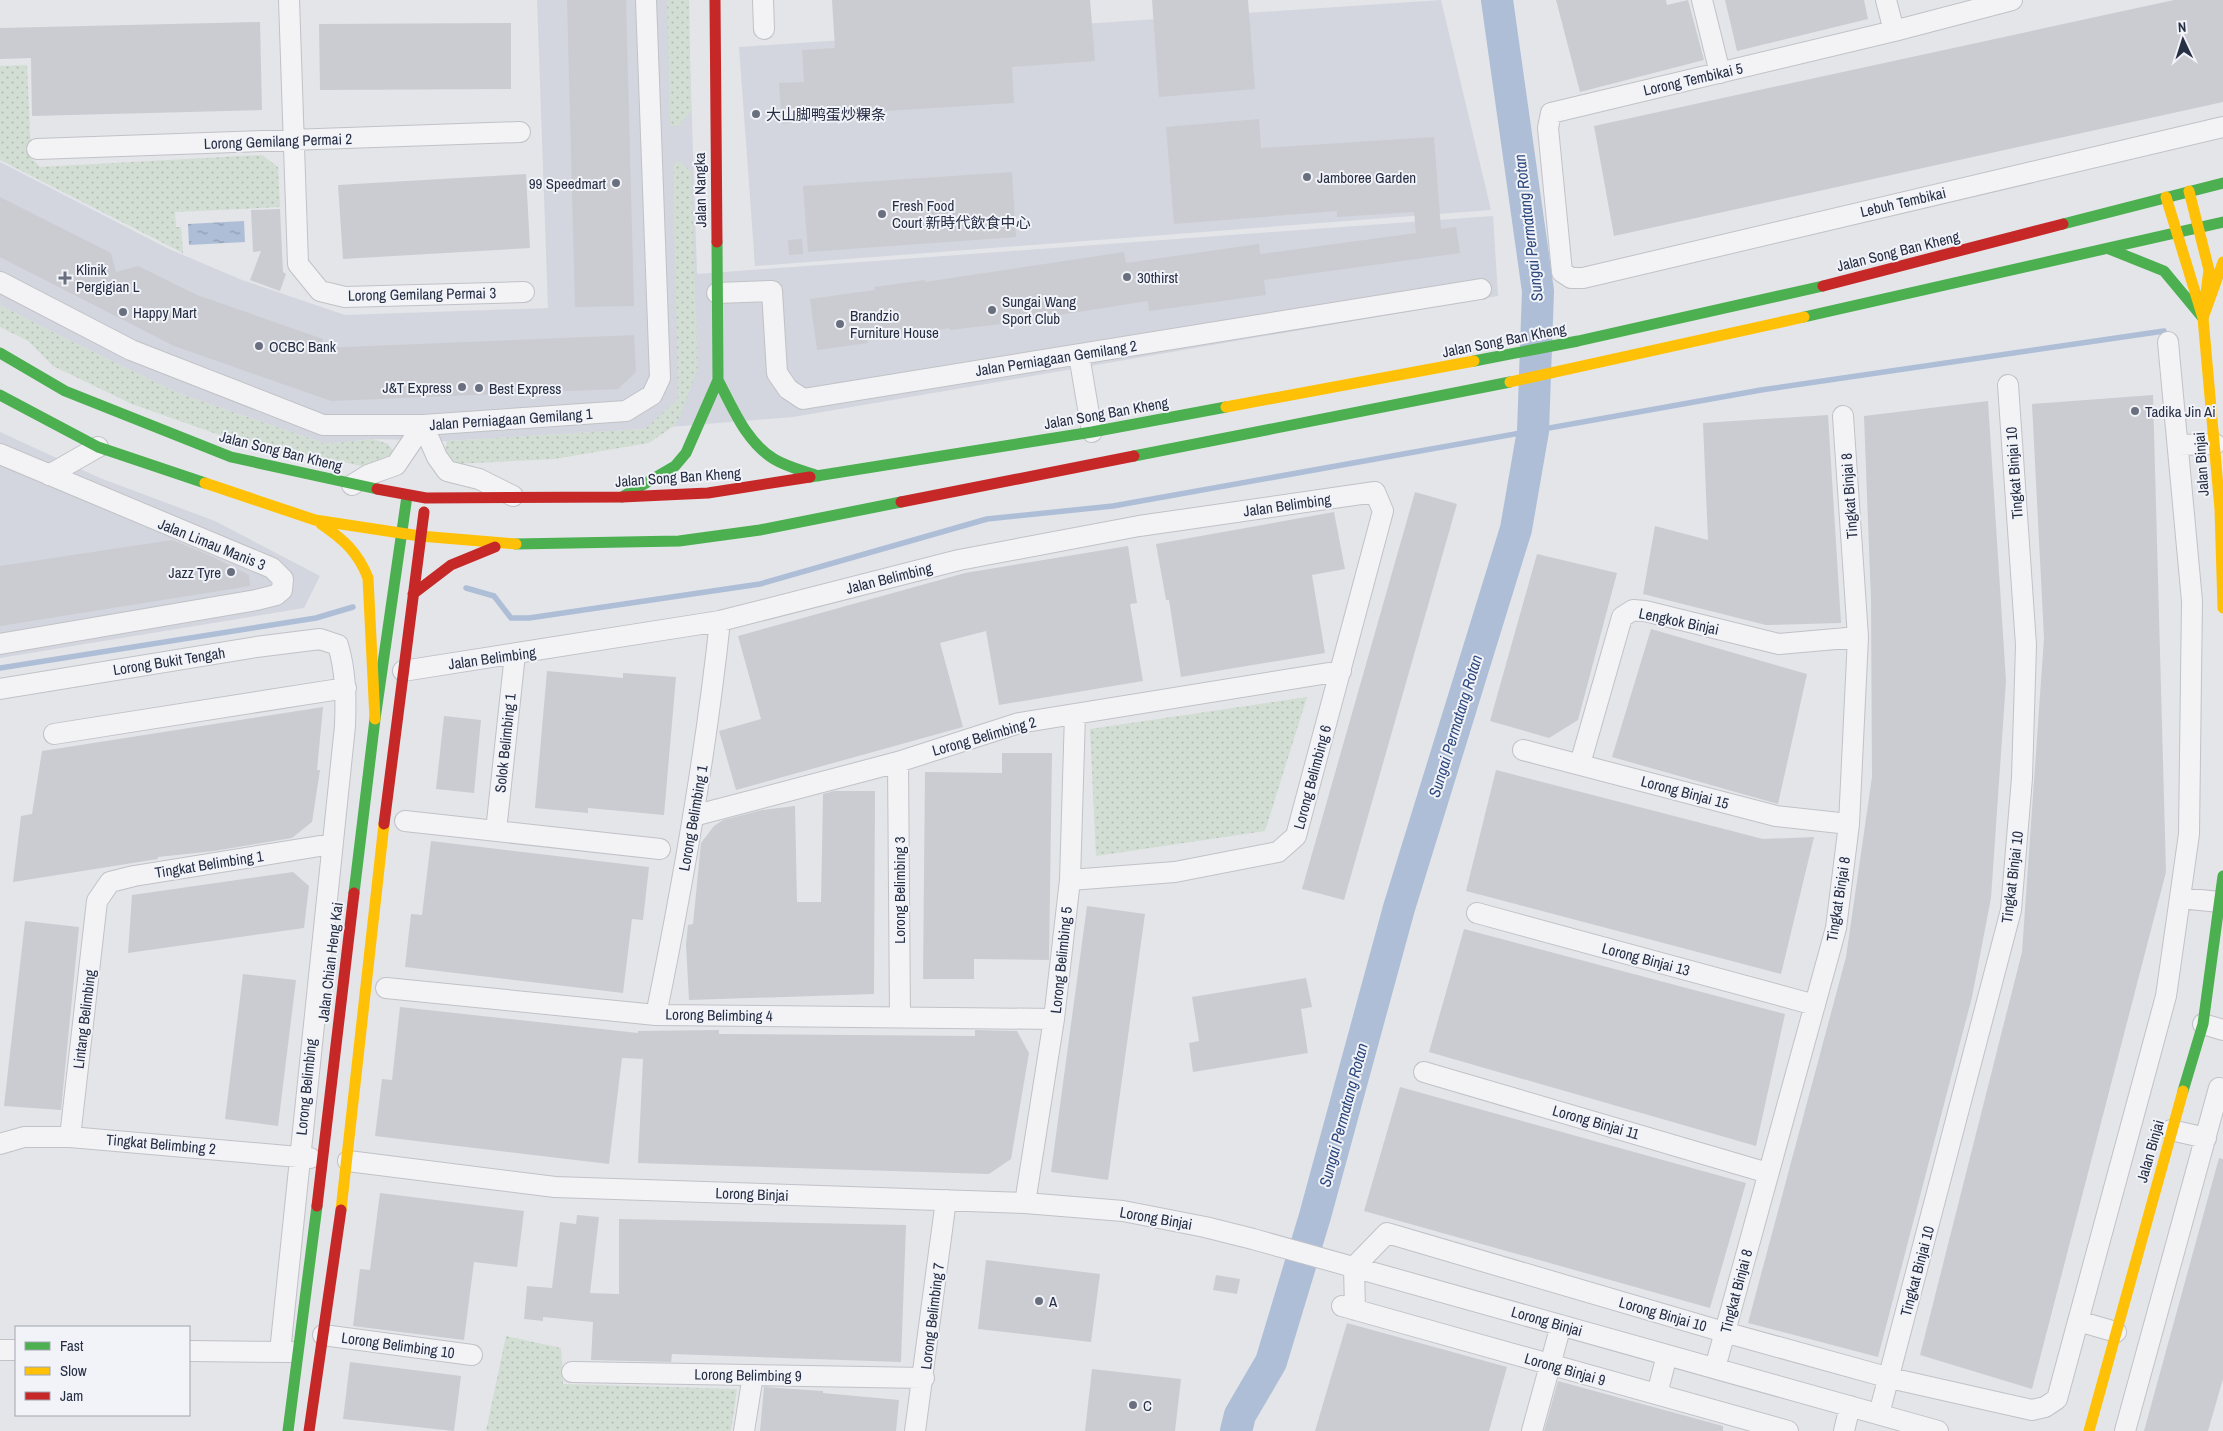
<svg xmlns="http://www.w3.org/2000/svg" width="2223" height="1431" font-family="'Archivo Narrow','Noto Sans SC',sans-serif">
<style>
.built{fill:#d3d6de}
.green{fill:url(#green-dots)}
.water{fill:url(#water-ripples)}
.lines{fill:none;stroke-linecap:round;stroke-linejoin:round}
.stream{stroke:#aebed7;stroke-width:5.5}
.river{stroke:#aebed7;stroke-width:32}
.building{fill:#caccd1}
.street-casing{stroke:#c0c2c7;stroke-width:22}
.street{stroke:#f3f3f5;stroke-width:20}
.fast{stroke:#4caf50;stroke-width:11}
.slow{stroke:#ffc107;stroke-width:11}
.jam{stroke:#c62828;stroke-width:11}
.poi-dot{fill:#696f7e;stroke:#f1f3f8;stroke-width:2}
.labels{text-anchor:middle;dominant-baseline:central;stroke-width:4;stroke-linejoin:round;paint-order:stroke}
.street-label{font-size:15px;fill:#272f45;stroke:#f1f3f8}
.poi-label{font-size:15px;fill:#272f45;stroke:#f1f3f8;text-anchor:start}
.water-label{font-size:16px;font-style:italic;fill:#2d497d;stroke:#f1f3f8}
</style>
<defs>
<pattern id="green-dots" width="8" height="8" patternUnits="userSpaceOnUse" patternTransform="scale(1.25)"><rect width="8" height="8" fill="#d2ddd3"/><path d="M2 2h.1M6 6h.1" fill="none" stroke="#b4beb6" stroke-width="1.8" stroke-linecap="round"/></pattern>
<pattern id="water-ripples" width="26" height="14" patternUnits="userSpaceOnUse" patternTransform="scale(1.25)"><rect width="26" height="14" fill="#aebed7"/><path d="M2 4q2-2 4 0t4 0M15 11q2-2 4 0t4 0" fill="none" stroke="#8e9bb0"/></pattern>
</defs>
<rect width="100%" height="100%" fill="#e3e5e9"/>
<!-- built -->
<path class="built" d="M537,0H688L697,274L1493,216L1498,296L793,417L645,429L447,441L373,439L326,444L178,393L62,337L0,305V162L169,249L242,280L345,315L548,308Z
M1441,0L1491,210L755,266L739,47Z
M0,432L100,478L215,521L320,576L304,608L0,658Z"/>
<!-- green -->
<path class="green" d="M667,0H689L691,111L678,127L670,125Z
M27,65L31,158L40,167L262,155L278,167L280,207L175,212L176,227H181L183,253L0,160V66Z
M677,160L691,171L698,367L681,415L675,425L649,443L554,459L454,464L445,450L447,441L645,429L678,399L673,167Z
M0,305L62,337L178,393L326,444L373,439L388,444L394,452L392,457L367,467L228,438L132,404L53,366L28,341L0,327Z
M1307,697L1265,831L1096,856L1090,729Z
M506,1336L561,1348L563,1384L737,1389L731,1431H486Z"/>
<!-- water -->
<path class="water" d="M244,221L245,242L189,245L188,224Z"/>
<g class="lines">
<!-- stream -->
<path class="stream" d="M466,588L494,596L511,618H529L760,584L987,519L1113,506L1761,390L2164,331
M0,668L316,618L353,607"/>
<!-- river -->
<path class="river" d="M1236,1431L1240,1415L1271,1362L1315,1216L1399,908L1516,529L1533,431L1538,291L1497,0"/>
</g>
<!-- building -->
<path class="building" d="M567,0H626L634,306L575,307Z
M832,0H1090L1095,61L1012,67L1014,103L804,116V122L782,124L779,83L804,82L802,50L835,48Z
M1152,0H1248L1255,89L1159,97Z
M1556,0H1666L1667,5L1688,0L1704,60L1580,92Z
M1725,0H1864L1868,19L1737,51Z
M2174,0H2223V102L1614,236L1594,126Z
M260,22L262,110L32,116L31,58L0,59V28Z
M511,23V89L320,90L319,24Z
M1259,119L1261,148L1434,137L1441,229L1456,227L1460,253L1264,280L1266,295L1149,311L1148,301L1001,324L950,330V328L867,340L868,343L817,350L810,299L875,290L874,287L925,280V282L1124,252L1126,263L1259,244L1260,254L1416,233L1414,212L1337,217V211L1174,224L1166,127Z
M1012,172L1016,237L808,252L803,186Z
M526,174L530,248L343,259L338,185Z
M0,197L111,253L116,272L138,266L197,295L323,339L320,348L634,335L636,372L618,389L331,401L174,346L0,257Z
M280,209L283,272L286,274L280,291L250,280L261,251L253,252L251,210Z
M802,239L803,254L789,255L788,240Z
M2153,395L2166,872L2032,1389L1920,1355L2022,952L2044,638L2032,404Z
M1988,401L2006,681L1991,898L1972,997L1878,1357L1748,1323L1846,957L1872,777L1871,600L1864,416Z
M1828,415L1841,623L1766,625L1643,594L1655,526L1708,540L1703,423Z
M1415,492L1457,504L1344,900L1302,889Z
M1334,512L1345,569L1312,575L1325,653L1181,677L1169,600H1166L1156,544Z
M172,540L207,554L249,575L250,586L0,626V566Z
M1128,546L1137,603L1130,604L1143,681L999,705L986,631L940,643L963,727L736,790L719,731L761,719L738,636L965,573Z
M1537,554L1617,573L1578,720L1549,738L1490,721Z
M1651,629L1807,674L1778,804L1612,757Z
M547,671L623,678V673L676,677L664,815L588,808V813L535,808Z
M323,707L317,770H320L312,822L292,838L214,851L158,857V859L13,882L21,816L32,814L42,751Z
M444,716L481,720L474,793L436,789Z
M1002,753H1052L1049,960L974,959V979H923L925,772L1002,773Z
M1496,770L1763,839L1814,837L1781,974L1466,891Z
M834,791H875L874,994L689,1000L686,944L688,925L693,924L701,843L714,826L723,820L762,810L795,806L797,902H821L823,794Z
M431,841L649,867L643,920L632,919L623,993L405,967L411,914L422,915Z
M293,872L309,886L304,928L128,953L132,895Z
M1087,906L1145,914L1108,1180L1051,1172Z
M25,921L79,927L61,1110L4,1106Z
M1464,929L1785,1014L1756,1146L1429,1052Z
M243,974L296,980L278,1126L225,1119Z
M1306,978L1312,1007L1301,1009L1308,1053L1193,1072L1189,1043L1199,1041L1192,997Z
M400,1007L638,1033V1031L719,1030V1034L975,1036V1030L1017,1031L1029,1053L1011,1159L989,1174L638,1163L643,1059L622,1058L609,1164L375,1136L382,1079L392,1080Z
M1400,1087L1746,1183L1710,1308L1364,1211Z
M2219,1158L2223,1159V1379L2208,1431H2144Z
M380,1193L524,1211L517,1267L474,1262L464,1340L353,1326L360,1269L370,1270Z
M577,1215L599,1217L590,1293L619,1294V1219L906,1225L901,1362L672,1354L671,1362L591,1360L593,1322L543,1317V1321L524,1319L527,1286L552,1288L560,1222L576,1224Z
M986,1260L1100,1274L1091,1342L978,1329Z
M1216,1275L1240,1279L1237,1294L1213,1290Z
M1347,1323L1507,1367L1489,1431H1315Z
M350,1362L461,1376L454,1431L343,1419Z
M1092,1369L1181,1379L1175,1431H1085Z
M1558,1381L1723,1426V1431H1544Z
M764,1387L823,1391V1393L899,1400L896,1431H760Z"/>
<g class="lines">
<!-- street casing -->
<g class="street-casing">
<path id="street" d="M289,0L298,264L320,291L345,297L524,292
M763,0L764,29
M1702,0L1720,73
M1886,0L1894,31
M2012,0L1894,31L1551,113L1548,128L1562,272L1571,278H1583L2223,127
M37,149L520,132
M0,282L131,350L323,425H423L626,411L652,395L660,378L646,0
M717,293L772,291L777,373L788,389L803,399L1481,289
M1079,355L1092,432
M423,425L437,457L447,471L479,479L513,496
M2178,445L2215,444
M0,454L272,568L283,579L282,590L276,595L256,600L0,644
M49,475L98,447
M352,485L368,475L396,465L423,425
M403,671L720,621L959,560L1139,526L1375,492L1383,511L1296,836L1278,852L1175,872L1070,880
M0,689L256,647L320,639L338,645C346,672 346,698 345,726L280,1352
M54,734L346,688
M1523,750L1776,816L1849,824
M898,762L900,1017
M1580,764L1622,617L1633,610L1645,611L1779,644L1858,637
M693,816L898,762L1019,723L1341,671
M405,821L660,849
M496,831L515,654
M2180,898L2220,902
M1477,913L1815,1005
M386,988L656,1015L1054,1019
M656,1015C683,884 706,753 720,621
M2203,1024L2223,1030
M1424,1072L1768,1173
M2171,1130L2206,1138
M70,1137L97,901L110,882L134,876L332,844
M0,1144L24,1137H70L310,1158
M348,1161L555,1187L1025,1203L1123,1211L1205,1227L1253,1239L1938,1431
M1025,1203L1054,1019L1070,880L1075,714
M1342,1306L1788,1431
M1355,1310L1354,1267L1387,1233L1724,1332L1890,1378L2032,1410L2045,1407L2057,1399L2166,996L2189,834L2192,601L2168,342
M2078,1321L2116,1332
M323,1335L472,1355
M0,1350H16
M189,1351L292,1352
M1715,1368L1836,928L1849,824L1858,637L1843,416
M572,1372L924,1378
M1657,1394L1667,1355
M1879,1414L2011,910L2022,778L2026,645L2008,385
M744,1431L753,1375
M915,1431L946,1200
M1532,1431L1561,1325
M1844,1431L1850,1406
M2125,1431L2219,1088"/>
</g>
<!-- street -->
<use href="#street" class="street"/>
<!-- fast -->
<path class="fast" d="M2063,224L2223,183
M2109,249L2164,271L2203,318
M1804,317L2223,222
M0,353L65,391L231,457L377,489
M1474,361L1578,341L1823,286
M718,380C733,408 746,442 774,459C787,467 804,471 818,476
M0,395L98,447L205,483
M1134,456L1510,382
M810,477L1092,432L1226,407
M622,497L675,466L686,453L718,380L717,242
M516,544L679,541L760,530L901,502
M354,893L375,719L407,496
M2183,1091L2203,1024L2223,876
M288,1431L317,1206"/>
<!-- slow -->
<path class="slow" d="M2189,191L2209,270L2205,301
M2166,197L2203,318L2220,509L2223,608
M2203,318L2223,262
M1510,382L1804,317
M1226,407L1474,361
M205,483L315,520L420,536L516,544
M321,524C343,539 358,552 368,578L375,719
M341,1210L384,824
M2089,1431L2183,1091"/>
<!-- jam -->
<path class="jam" d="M715,0L717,242
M1823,286L2063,224
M377,489L426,498L622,497L708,493L810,477
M901,502L1134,456
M413,594L451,565L495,547
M384,824L424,512
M317,1206L354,893
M309,1431L341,1210"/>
</g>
<!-- markers -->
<g class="poi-dot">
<circle cx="756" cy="114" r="5"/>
<circle cx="1307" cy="177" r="5"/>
<circle cx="616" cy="183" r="5"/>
<circle cx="882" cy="214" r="5"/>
<circle cx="1127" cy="277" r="5"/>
<path d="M62.5 270.5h5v5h5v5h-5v5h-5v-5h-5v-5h5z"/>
<circle cx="992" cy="310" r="5"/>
<circle cx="123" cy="312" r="5"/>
<circle cx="840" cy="324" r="5"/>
<circle cx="259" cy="346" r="5"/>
<circle cx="462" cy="387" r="5"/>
<circle cx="479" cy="388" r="5"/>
<circle cx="2135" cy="411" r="5"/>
<circle cx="231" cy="572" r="5"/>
<circle cx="1039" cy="1301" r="5"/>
<circle cx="1133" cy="1405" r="5"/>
</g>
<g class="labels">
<!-- street labels -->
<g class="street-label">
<text transform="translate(1693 79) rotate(-13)">Lorong Tembikai 5</text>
<text transform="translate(278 141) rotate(-2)">Lorong Gemilang Permai 2</text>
<text transform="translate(700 190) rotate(-91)">Jalan Nangka</text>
<text transform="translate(1903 202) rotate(-13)">Lebuh Tembikai</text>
<text transform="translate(1898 251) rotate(-14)">Jalan Song Ban Kheng</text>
<text transform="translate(422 294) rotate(-1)">Lorong Gemilang Permai 3</text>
<text transform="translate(1504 340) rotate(-11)">Jalan Song Ban Kheng</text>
<text transform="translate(1056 358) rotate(-9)">Jalan Perniagaan Gemilang 2</text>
<text transform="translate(1106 413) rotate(-10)">Jalan Song Ban Kheng</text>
<text transform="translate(511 419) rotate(-4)">Jalan Perniagaan Gemilang 1</text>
<text transform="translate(281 451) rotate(14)">Jalan Song Ban Kheng</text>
<text transform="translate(2201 464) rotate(-94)">Jalan Binjai</text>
<text transform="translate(2014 473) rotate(-94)">Tingkat Binjai 10</text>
<text transform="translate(678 477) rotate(-4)">Jalan Song Ban Kheng</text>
<text transform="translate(1849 496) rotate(-94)">Tingkat Binjai 8</text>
<text transform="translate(1287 505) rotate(-8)">Jalan Belimbing</text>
<text transform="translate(212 544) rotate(22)">Jalan Limau Manis 3</text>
<text transform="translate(889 578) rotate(-14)">Jalan Belimbing</text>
<text transform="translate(1679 621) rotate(12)">Lengkok Binjai</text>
<text transform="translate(492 658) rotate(-8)">Jalan Belimbing</text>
<text transform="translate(169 661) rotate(-9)">Lorong Bukit Tengah</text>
<text transform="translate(984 736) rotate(-16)">Lorong Belimbing 2</text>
<text transform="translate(505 743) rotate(-84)">Solok Belimbing 1</text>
<text transform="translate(1312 777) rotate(-75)">Lorong Belimbing 6</text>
<text transform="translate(1685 792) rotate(15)">Lorong Binjai 15</text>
<text transform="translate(693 818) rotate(-80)">Lorong Belimbing 1</text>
<text transform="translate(209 864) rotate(-9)">Tingkat Belimbing 1</text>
<text transform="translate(2012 877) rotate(-83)">Tingkat Binjai 10</text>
<text transform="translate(899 890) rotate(-90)">Lorong Belimbing 3</text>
<text transform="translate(1838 899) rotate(-81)">Tingkat Binjai 8</text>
<text transform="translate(1646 959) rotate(15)">Lorong Binjai 13</text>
<text transform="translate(1061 960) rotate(-84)">Lorong Belimbing 5</text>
<text transform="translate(330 962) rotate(-83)">Jalan Chian Heng Kai</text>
<text transform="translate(719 1015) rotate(1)">Lorong Belimbing 4</text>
<text transform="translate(84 1019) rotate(-83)">Lintang Belimbing</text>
<text transform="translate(306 1087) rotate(-84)">Lorong Belimbing</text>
<text transform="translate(1596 1122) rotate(16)">Lorong Binjai 11</text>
<text transform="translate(161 1144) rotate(5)">Tingkat Belimbing 2</text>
<text transform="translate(2150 1151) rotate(-74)">Jalan Binjai</text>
<text transform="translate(752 1194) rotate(2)">Lorong Binjai</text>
<text transform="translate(1156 1218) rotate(10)">Lorong Binjai</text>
<text transform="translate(1917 1271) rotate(-75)">Tingkat Binjai 10</text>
<text transform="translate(1736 1291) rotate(-75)">Tingkat Binjai 8</text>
<text transform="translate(1663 1314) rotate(16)">Lorong Binjai 10</text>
<text transform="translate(932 1316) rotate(-83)">Lorong Belimbing 7</text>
<text transform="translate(1547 1321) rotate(16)">Lorong Binjai</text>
<text transform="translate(398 1345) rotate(8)">Lorong Belimbing 10</text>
<text transform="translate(1565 1369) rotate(16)">Lorong Binjai 9</text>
<text transform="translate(748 1375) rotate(1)">Lorong Belimbing 9</text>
</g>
<!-- poi labels -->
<g class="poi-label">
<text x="766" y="114">大山脚鸭蛋炒粿条</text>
<text x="1317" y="177">Jamboree Garden</text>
<text x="606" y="183" text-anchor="end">99 Speedmart</text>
<text x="892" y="205">Fresh Food<tspan x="892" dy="17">Court 新時代飲食中心</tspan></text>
<text x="76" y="269">Klinik<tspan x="76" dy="17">Pergigian L</tspan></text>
<text x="1137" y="277">30thirst</text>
<text x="1002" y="301">Sungai Wang<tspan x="1002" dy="17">Sport Club</tspan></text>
<text x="133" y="312">Happy Mart</text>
<text x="850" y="315">Brandzio<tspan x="850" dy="17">Furniture House</tspan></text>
<text x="269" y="346">OCBC Bank</text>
<text x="452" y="387" text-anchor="end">J&amp;T Express</text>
<text x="489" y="388">Best Express</text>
<text x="2145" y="411">Tadika Jin Ai</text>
<text x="221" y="572" text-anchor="end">Jazz Tyre</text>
<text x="1049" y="1301">A</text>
<text x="1143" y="1405">C</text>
</g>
<!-- water labels -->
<g class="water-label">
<text transform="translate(1528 228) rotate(-97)">Sungai Permatang Rotan</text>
<text transform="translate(1455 726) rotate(-73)">Sungai Permatang Rotan</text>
<text transform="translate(1343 1115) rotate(-75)">Sungai Permatang Rotan</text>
</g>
</g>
<!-- legend -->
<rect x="15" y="1326" width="175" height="90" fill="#f1f3f8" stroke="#a0a5b0"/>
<rect x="25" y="1342" width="25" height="8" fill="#4caf50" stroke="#a0a5b0"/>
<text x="60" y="1351" font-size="15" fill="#272f45">Fast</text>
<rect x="25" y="1367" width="25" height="8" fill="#ffc107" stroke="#a0a5b0"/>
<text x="60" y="1376" font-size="15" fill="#272f45">Slow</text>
<rect x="25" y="1392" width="25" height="8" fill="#c62828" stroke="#a0a5b0"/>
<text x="60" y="1401" font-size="15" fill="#272f45">Jam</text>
<!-- north arrow -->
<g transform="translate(2183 40) rotate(356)" stroke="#f1f3f8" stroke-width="4" paint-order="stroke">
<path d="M0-4L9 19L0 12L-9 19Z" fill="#272f45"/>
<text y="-8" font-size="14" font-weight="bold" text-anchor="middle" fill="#272f45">N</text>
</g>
</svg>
